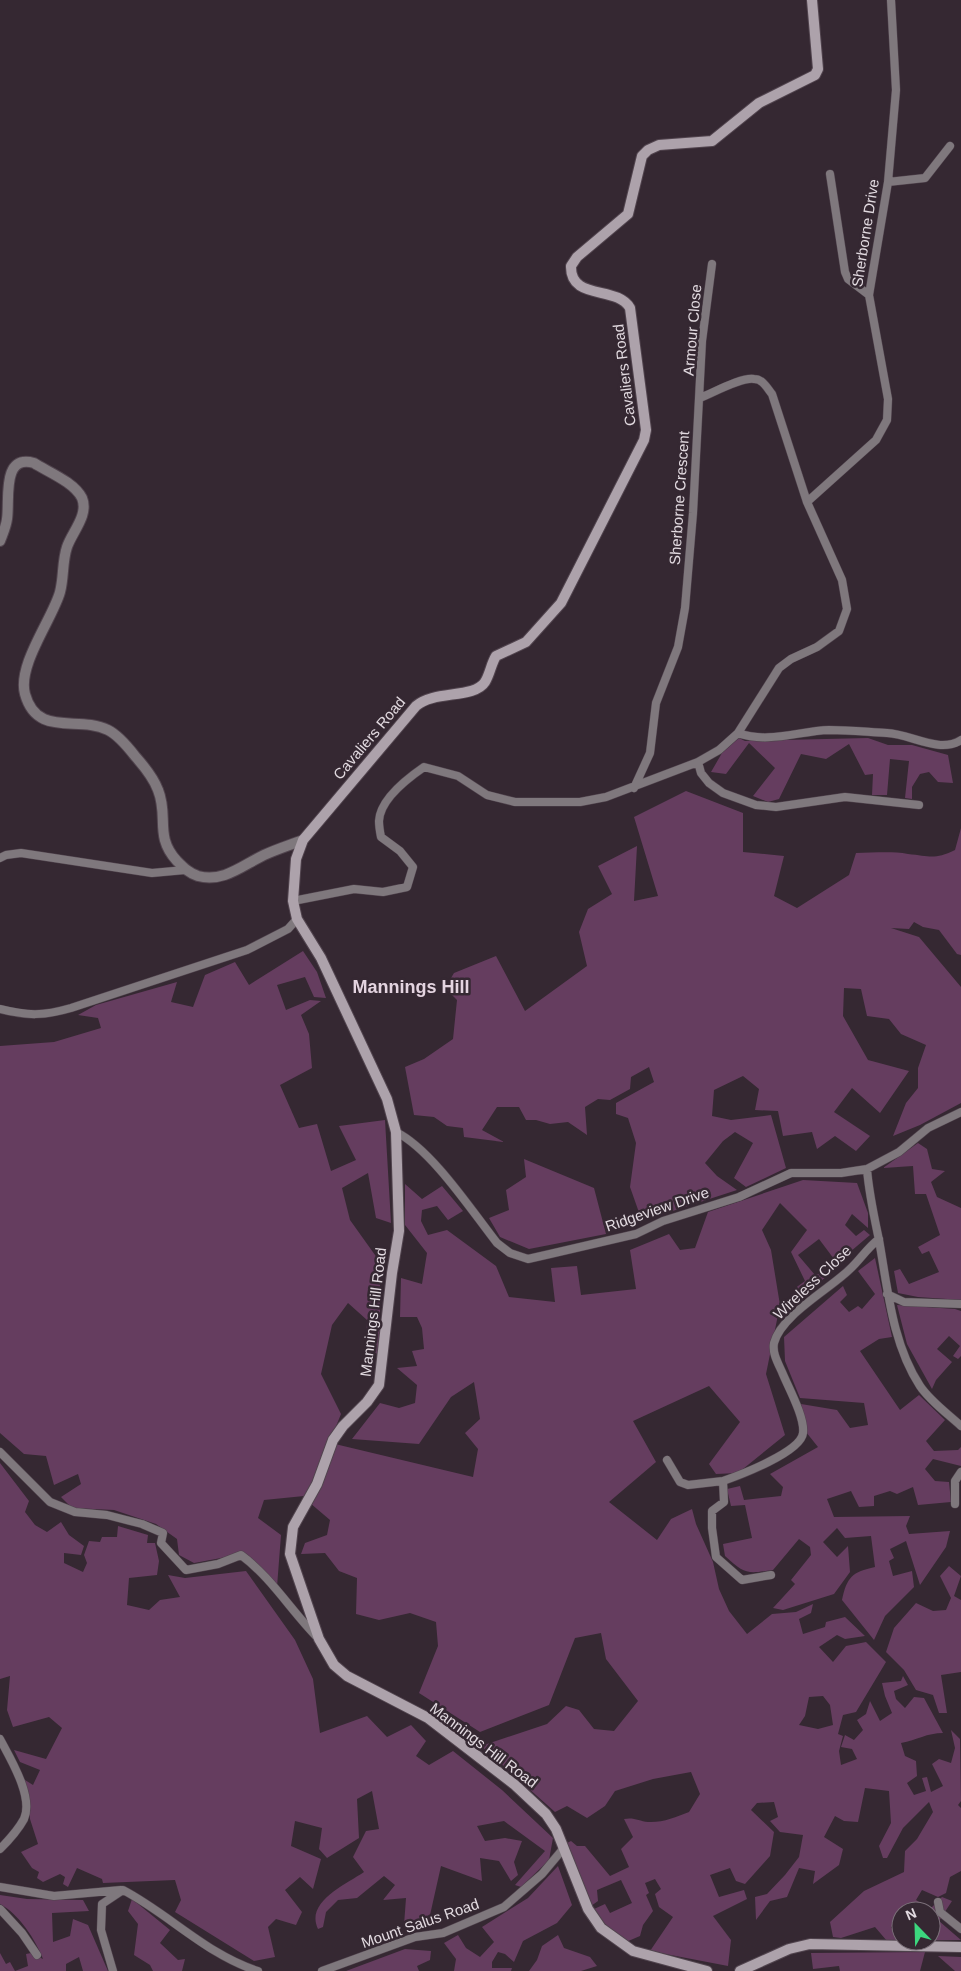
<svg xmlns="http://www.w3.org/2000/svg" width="961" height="1971" font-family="Helvetica,sans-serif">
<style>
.green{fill:#653d5f;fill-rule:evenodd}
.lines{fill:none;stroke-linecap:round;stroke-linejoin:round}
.minor-casing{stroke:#51444e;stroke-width:9}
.tertiary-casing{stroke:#51444e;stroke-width:12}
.secondary-casing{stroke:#51444e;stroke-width:12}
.minor{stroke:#7f787d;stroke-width:8}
.tertiary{stroke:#7f787d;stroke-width:10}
.secondary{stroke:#ada2ab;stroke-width:10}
.labels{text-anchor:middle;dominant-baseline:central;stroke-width:5;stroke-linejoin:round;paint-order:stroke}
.street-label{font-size:15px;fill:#e2dae0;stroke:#352832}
.quarter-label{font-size:18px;font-weight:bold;fill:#e4d4e0;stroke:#352832}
</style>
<rect width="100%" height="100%" fill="#352832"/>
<!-- green -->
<path class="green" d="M739,738L745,741L868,738L888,745H912L948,755L953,783L938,782L929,772L920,774L912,787V799L905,798L909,761L890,759L887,795H872L873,774L865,775L849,744L826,759L801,754L779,799L768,802L753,796L775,768L749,743L726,774L711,772L722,753Z
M686,791L743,813V852L784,856L774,896L797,908L849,875L856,853C873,853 891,851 908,854C930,856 934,860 955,850L961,828V955L957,954L939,930L923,927L914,922L909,929L891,928L919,937L961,987V1103L920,1125L893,1136L906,1103L918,1088V1068L926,1045L901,1034L889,1019L867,1016L861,989L844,988L843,1016L868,1060L909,1071L880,1113L852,1088L834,1112L870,1136L856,1151L835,1136L817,1149L812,1132L783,1136L778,1111L755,1110L759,1089L743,1076L714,1090L712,1116L731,1120L771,1115L786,1168L746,1187L734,1178L753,1143L735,1132L723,1141L705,1163L717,1176L737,1190L642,1221L630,1187L636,1143L628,1118L616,1114V1103L654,1082L649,1067L631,1077L630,1089L610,1100L598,1099L585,1107L587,1135L568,1122L550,1124L536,1120H526L519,1107H497L482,1130L504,1142L464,1137L463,1128L447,1126L434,1117L414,1115L405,1067L424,1059L453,1039L457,1000L445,988L454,973L496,956L525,1011L587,966L579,932L588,909L612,894L598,866L637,846L634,901L658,896L634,817Z
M303,951L317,972L326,998L314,997L305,977L277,985L286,1010L310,1000L321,1001L301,1015L309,1034L312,1068L280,1085L299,1128L317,1124L331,1171L356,1160L339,1126L385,1120L391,1223L376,1218L368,1173L342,1188L350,1220L380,1262V1356L366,1346L367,1320L348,1303L332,1325L321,1374L341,1414L311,1488L304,1496L264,1500L258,1518L281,1535L277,1587C245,1546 241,1555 194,1563L179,1555L177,1539L156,1524L114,1510L72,1508L61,1497L81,1484L78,1474L54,1485L46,1456L24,1454L0,1433V1046L54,1042L101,1028L98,1018L78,1015L96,1005L177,982L171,1002L193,1007L205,975L235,962L249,985Z
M918,1143L927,1149L932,1169L945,1171L931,1182L937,1197L961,1208V1300L918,1297L898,1293L894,1271L900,1269L909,1284L939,1272L929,1251L922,1254L918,1247L940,1235L926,1194H915L913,1166L883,1168Z
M524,1159L594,1188L606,1234L529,1249L500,1237L489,1218L509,1210L506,1190L526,1177Z
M803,1180L857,1183L868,1213V1228L852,1214L845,1225L856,1236L864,1230L870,1235L837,1263L819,1239L798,1255L815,1275L825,1271L827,1276L801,1298L794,1289L805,1281L791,1252L807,1230L780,1203L762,1230L771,1250L780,1305L766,1374L785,1435L738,1473L716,1474L709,1464L740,1422L709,1386L633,1421L656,1462L609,1502L657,1540L671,1519L692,1509L696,1524L713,1562L719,1589L729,1611L747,1634L772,1614L796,1612L813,1604L811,1613L799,1619L803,1634L825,1627L826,1622L845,1617L865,1636L845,1639L837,1635L819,1647L833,1662L846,1646L866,1642L886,1662L856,1712L843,1715L838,1734L843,1736L839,1751L841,1765L857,1759L852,1749L841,1747L845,1735L854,1740L863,1730L857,1720L866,1714L870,1701L880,1721L892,1713L885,1696L882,1683L901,1681L903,1676L908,1685L894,1691L896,1699L905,1708L914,1697L924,1698L943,1733C927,1733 917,1740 901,1743L905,1756L916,1761L917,1776L907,1783L914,1795L926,1791L922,1778L927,1777L931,1792L943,1786L932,1764L939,1759L951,1763L955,1748L951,1730L960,1739L961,1801L958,1805L961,1808V1871L950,1877L946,1893L938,1897L922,1890L916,1900L930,1909L942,1897L952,1901L939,1921L961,1940H931V1911H901V1921L891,1927L899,1942L887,1941L875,1927L841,1938L833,1937L830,1922L864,1891L904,1872L905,1851L917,1839L933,1812L929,1802L903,1828L887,1858H883L879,1846L891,1823L889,1791L865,1788L858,1822L844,1821L835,1816L824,1837L843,1849L839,1865L813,1884L815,1871L799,1868L787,1897L770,1901L756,1920L755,1897L767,1894L785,1875L799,1857L803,1835L780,1832L770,1821L778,1817L774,1802L757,1803L751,1810L774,1832L770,1856L745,1884L736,1881L730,1868L710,1875L719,1897L744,1890L747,1899L713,1916L731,1940L728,1966L650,1951L673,1917L659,1907L655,1894L661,1889L655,1879L645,1883L649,1893L646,1895L653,1911L643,1925L640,1936L626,1942L598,1918L594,1909L605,1904L610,1913L632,1903L621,1880L597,1890L598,1901L591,1906L567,1843L571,1841L577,1846H585L610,1876L629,1867L621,1849L633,1837L624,1819C634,1817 639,1821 648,1822C662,1823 676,1817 689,1812L700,1794L691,1772L653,1779L615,1791L605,1806L587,1818L567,1806L555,1812L481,1746L547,1724L566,1706L579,1710L594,1729L614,1731L638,1701L606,1659L601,1633L575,1638L549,1705L480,1732L419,1693L438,1646L436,1622L410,1613L379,1620L356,1614L357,1578L339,1571L325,1553L301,1554L305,1543L327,1535L330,1520L310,1503L335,1444L473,1477L478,1449L465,1433L480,1419L474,1382L451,1397L419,1444L352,1439L380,1403L399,1408L415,1403L417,1385L397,1368L417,1366L412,1351L424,1349L422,1328L417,1317H400L401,1278L422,1284L427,1253L405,1225V1184L422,1199L442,1186L463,1211L448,1220L437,1206L422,1210L421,1221L428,1235L447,1230L496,1266L509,1297L555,1302L551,1268L577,1266L581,1295L636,1289L630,1250L669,1234L680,1250L695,1248L708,1212ZM823,1696L830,1705L833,1725L818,1729L799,1725L805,1716L809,1697Z
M875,1258L892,1337L879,1339L860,1351L900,1410L919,1395L945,1420L926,1441L934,1451L958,1450L961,1447V1466L933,1459L925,1469L935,1481L949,1482L951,1502L918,1505L913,1487L897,1494L890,1491L874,1496V1506L859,1507L851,1491L827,1499L834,1517L910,1516L906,1526L909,1534L950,1531L946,1547L920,1585L906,1541L890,1549L894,1558L889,1561L893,1576L912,1571L914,1587L885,1616L874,1640L842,1600C847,1577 852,1572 875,1567L871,1536L845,1538L837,1528L823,1542L837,1557L848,1546L850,1572L834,1594L783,1610L773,1608L795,1584L791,1580L811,1555L810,1547L799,1539L773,1570C746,1574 745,1574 725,1556L723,1544L752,1538L745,1505L731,1506L727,1489L740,1486L744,1500L781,1496L783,1487L770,1474L818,1447L806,1432L801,1404L837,1410L850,1428L868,1425L864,1403L800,1398L785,1361L784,1337L843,1286L847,1295L840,1302L849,1312L858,1306L862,1309L875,1294L858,1271Z
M897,1305L955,1309L961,1311V1356L958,1359L953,1356L960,1346L949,1336L937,1349L952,1362L936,1380L932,1389L907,1344Z
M0,1463L29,1501L25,1512L35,1525L47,1532L61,1522L69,1535L84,1546L81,1555L64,1553V1563L83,1572L87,1563L84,1555L89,1541L100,1542L102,1537H117L118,1526L148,1535L147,1543H155L159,1561L157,1575L129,1578L127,1605L149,1610L160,1600L180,1597L168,1575L185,1578L246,1571L295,1640L313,1679L320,1733L367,1716L387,1737L411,1725L426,1741L416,1756L429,1765L453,1751L502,1790L553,1838L549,1860L521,1887L515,1885L545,1851L504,1821L477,1826L485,1841L505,1838L522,1841L514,1862L518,1875L511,1881L499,1861L480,1858L482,1881L441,1866L428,1924L404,1925L406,1898L383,1900L395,1885L384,1876L357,1898L338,1900L326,1912L323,1927L318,1929C305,1902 345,1885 364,1872L353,1857L366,1831L379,1829L372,1791L357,1799L359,1838L327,1858L319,1849L322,1828L295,1821L291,1846L321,1859L313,1889L300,1877L285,1890L302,1912L296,1925L276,1919L268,1927L275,1957L254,1961L175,1912L181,1900L175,1880L103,1883L102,1879L77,1868L68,1887L63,1884L65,1877L60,1874L43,1882L37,1878L39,1872L32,1868L21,1852L38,1844L30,1819L25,1780L33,1785L40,1770L20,1762L14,1750L46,1759L62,1728L49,1717L13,1727L7,1710L10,1676L0,1679Z
M949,1566L961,1576L954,1596L961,1600V1672L941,1675L947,1713H939L933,1695L916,1690L904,1670L886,1652L894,1628L916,1603L933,1611L946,1610L951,1598L940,1576Z
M558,1866L572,1905L557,1923L523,1941L514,1962L505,1954L498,1952L492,1962V1968H512L511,1971H454L456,1959L444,1943L458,1935L466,1948L480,1957L494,1942L482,1927L528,1898Z
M0,1895L27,1899L83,1900L89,1911L52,1913L53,1942L70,1936L73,1919L88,1925L108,1971H83L79,1957L66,1964V1971H0V1953L6,1964L10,1962L15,1971L28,1966L26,1954L31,1953L43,1959C36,1940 18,1913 0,1904Z
M132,1899L170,1930L160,1943L178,1960L185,1959L182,1971H153L150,1965L134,1955L138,1924L128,1911Z
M558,1935L564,1948L590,1957L597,1966L581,1971H529L537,1960L542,1946Z
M405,1949L431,1951L430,1960L417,1966L419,1971H346Z
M925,1952L920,1971H840L839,1966L813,1969L811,1953Z
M938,1956L961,1957V1971H955Z"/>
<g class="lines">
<!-- minor casing -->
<g class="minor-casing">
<path id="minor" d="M830,174L845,272L848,279L869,295
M888,182L925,178L950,146
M807,502L876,440L887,420L888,399L869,295L888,182L896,90L891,0
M738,733C768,744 799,731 829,730C848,730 868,732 887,733C911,734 939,754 961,740
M698,762L701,773L709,783L723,793L756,805L776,807L845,797L919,805
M634,788L650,753L656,703L678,647L685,608L693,513L702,341L712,264
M0,858L6,855L21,853L152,873L185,870
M293,901L354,889L383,892L407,887L413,867L400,851L381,837C380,832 379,826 379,821C380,799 408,778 424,767L458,776L487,795L515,802H580L606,797L698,762L719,750L738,733L779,668L791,659L817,647L839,631L847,609L842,580L807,502L772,394C767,388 763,379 754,379C741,377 713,393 700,398
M0,1009C28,1016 43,1016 71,1008L247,950L288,929L297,919
M396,1132C432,1150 471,1210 497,1243L510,1253L528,1259L550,1254L636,1234L663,1221L739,1197L791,1173H841L867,1169L899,1152L928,1128L961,1112
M867,1169C869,1194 874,1216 879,1240C888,1290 892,1343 920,1386C930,1401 948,1414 961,1426
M887,1294L904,1302L961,1304
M0,1452L50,1502L75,1512L107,1515L142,1524L163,1533L161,1543L186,1570L218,1564L241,1555C271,1577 292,1612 318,1638
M667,1460L680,1482L688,1485L723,1481
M955,1504V1481L961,1472
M771,1575L742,1580L716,1557L712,1528V1511L724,1502L723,1481C740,1475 801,1452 803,1433C805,1417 788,1387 782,1372C778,1363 772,1353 774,1343C781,1315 830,1289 850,1269C860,1260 867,1248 879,1239
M0,1739C10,1758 34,1797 24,1819C18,1830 9,1840 0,1849
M0,1887L54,1896L121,1890
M938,1902L940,1912L961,1929
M0,1909L22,1933L37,1955
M113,1971L101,1930L102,1904L123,1890C169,1914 207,1955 258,1971
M322,1971L415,1937L443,1933L504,1907L542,1874L563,1849"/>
</g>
<!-- tertiary casing -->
<g class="tertiary-casing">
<path id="tertiary" d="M0,541C3,533 6,527 7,519C10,500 1,454 34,463C48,472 74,482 82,498C89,515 72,532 67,547C62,562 64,577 60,592C53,618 17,665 25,694C37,738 78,715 108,730C118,735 128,747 135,756C143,765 154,779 158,790C169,817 154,836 177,861C184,868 189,873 198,876C223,883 243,865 264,855C277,849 290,845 303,840"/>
</g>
<!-- secondary casing -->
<g class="secondary-casing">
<path id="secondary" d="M707,1971L633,1951L601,1928L588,1909L556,1829L546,1814L515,1785L428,1718L347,1676L334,1665L319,1639L290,1554L293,1527L317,1484L333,1440L343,1426L367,1402L379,1385L392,1273L399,1231L396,1132L387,1099L321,958L297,919L293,901L296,859L303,840L416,706C434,690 474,699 485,682C490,674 491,664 496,656L526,642L561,603L644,440L646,430L630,308C617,285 570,301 571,266L577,257L628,214L642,156L648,150L659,145L712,141L759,103L815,75L818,69L812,0
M740,1971L789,1949L810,1944L961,1947"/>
</g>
<!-- minor -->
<use href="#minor" class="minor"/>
<!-- tertiary -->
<use href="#tertiary" class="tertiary"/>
<!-- secondary -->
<use href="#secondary" class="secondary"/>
</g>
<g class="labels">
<!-- street labels -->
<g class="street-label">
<text transform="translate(865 233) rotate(-81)">Sherborne Drive</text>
<text transform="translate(692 330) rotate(-85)">Armour Close</text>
<text transform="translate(624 375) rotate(-97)">Cavaliers Road</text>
<text transform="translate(679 498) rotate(-86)">Sherborne Crescent</text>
<text transform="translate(369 738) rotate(-50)">Cavaliers Road</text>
<text transform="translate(657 1209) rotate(-19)">Ridgeview Drive</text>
<text transform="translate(812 1282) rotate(-43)">Wireless Close</text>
<text transform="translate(373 1312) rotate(-83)">Mannings Hill Road</text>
<text transform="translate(484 1745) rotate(37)">Mannings Hill Road</text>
<text transform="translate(420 1923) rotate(-19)">Mount Salus Road</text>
</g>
<!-- quarter labels -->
<g class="quarter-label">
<text x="411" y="987">Mannings Hill</text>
</g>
</g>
<!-- north arrow -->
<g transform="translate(916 1926) rotate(337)"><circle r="24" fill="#352832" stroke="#7a6f78"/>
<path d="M0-4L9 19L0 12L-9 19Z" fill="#3cd77e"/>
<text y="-8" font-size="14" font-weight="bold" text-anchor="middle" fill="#e2dae0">N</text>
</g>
</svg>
